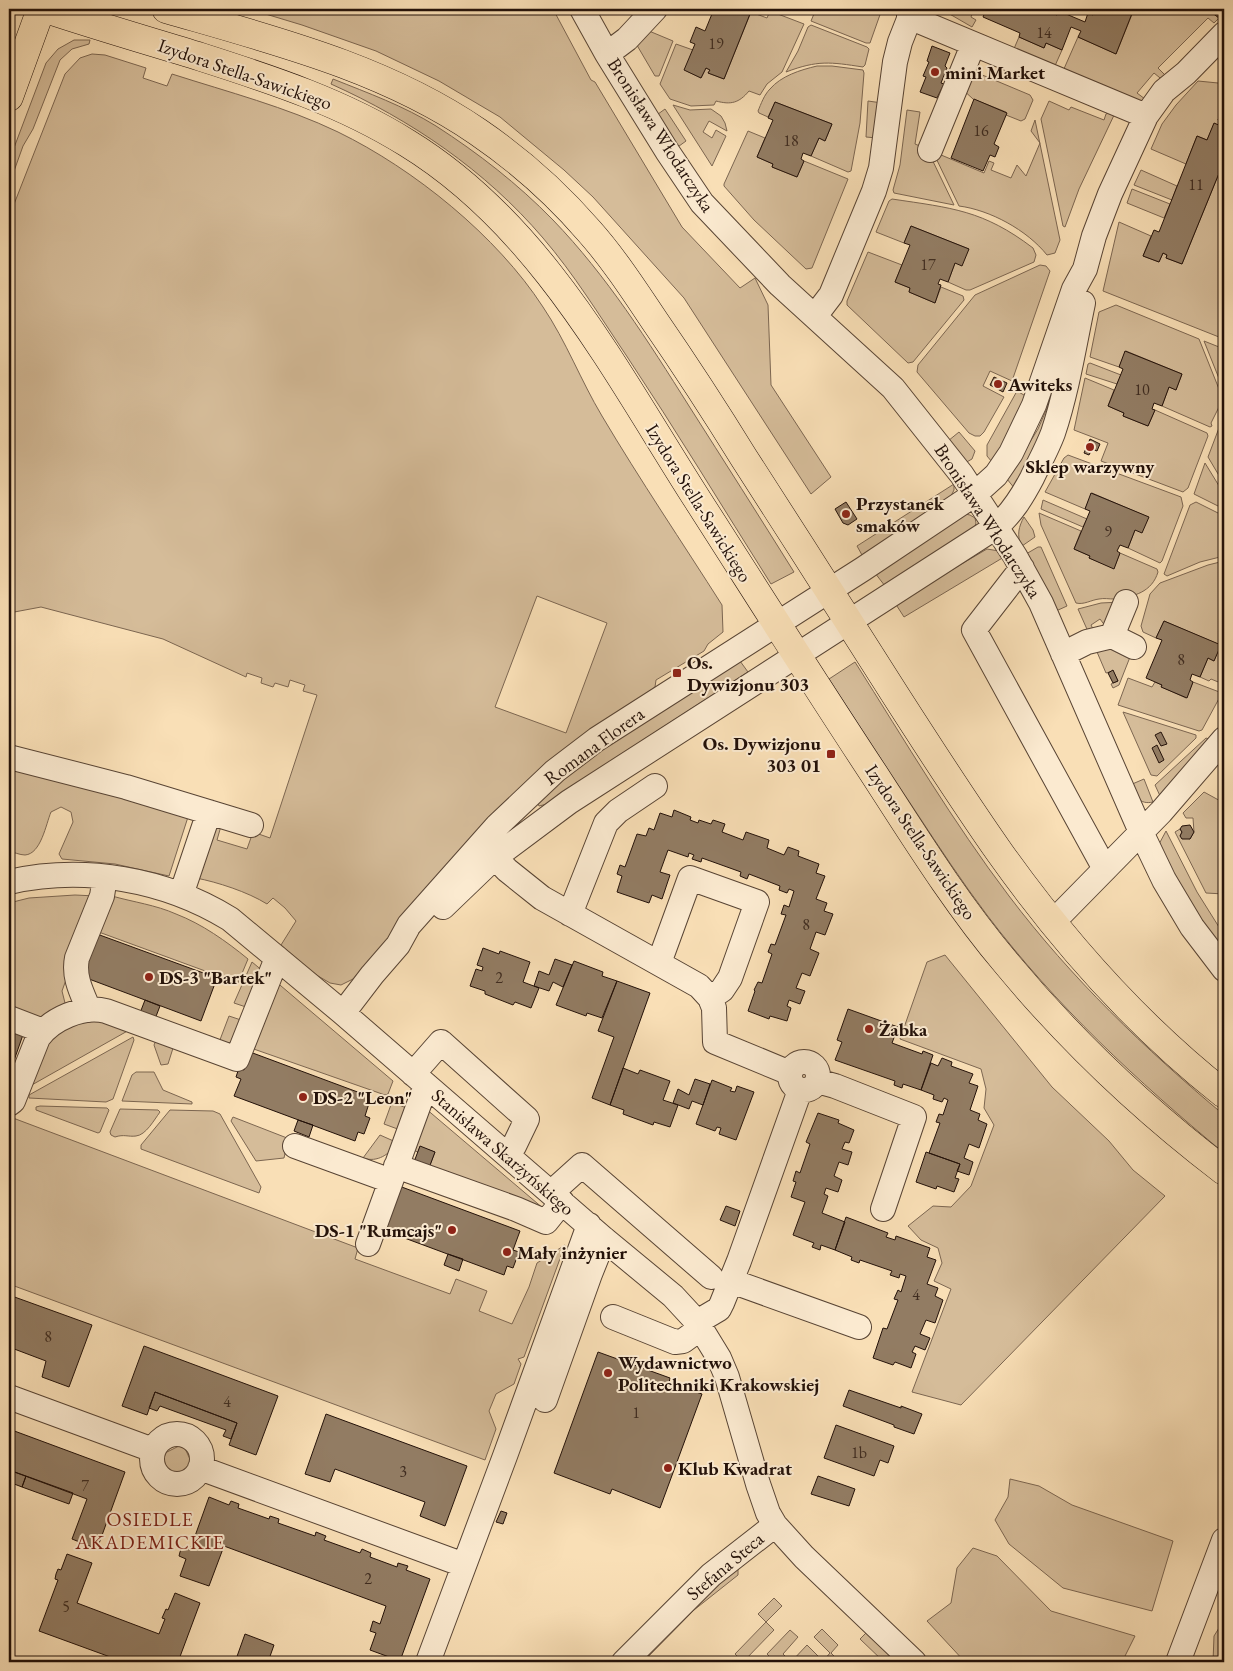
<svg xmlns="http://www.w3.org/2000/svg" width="1233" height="1671" font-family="'EB Garamond',serif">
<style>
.green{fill:#d5bc99;stroke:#7c6651;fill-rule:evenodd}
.building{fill:#927c63;stroke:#231109}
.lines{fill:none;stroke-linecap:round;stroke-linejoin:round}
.minor-casing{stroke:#584434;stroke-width:26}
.major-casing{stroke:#231109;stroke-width:29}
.minor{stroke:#fbead0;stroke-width:24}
.major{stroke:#f9dfb6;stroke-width:28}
.poi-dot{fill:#8f2418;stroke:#fbead0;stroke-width:2}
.labels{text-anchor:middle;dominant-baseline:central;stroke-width:4;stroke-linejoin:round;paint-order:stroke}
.number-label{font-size:16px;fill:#3f2c20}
.poi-label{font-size:19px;font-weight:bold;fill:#231109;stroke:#fbead0;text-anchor:start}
.street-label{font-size:19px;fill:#231109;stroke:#fbead0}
.neighbourhood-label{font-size:20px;letter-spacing:1px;fill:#7a1f14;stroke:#fbead0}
</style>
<rect width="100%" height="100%" fill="#f9dfb6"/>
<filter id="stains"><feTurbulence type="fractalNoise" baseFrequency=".004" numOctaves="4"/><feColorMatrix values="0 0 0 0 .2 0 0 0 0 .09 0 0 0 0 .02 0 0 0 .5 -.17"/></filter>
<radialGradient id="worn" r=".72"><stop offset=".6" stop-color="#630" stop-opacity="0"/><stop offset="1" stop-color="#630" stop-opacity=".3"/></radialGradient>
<!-- green -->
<path class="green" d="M249,9H553L591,80L595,82L682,227L740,288L755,278L768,305L771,385L831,477L811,494L684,298L593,197L564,170L500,117L439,81L376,51L302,25Z
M816,9H882L870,43H866L811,21Z
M941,9H974L971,17L976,20L972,27Z
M1131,9H1207L1219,18L1214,23L1208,18L1158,68L1168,78L1165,82L1154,73L1137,93L1145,99L1144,101L1134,100L1063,71L1078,37L1116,54L1133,12L1130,10Z
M770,11L804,24L782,72L767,84L760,95L749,91C739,103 731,105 716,101L714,105L691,106L670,99L660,84L676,44L693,50L685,70L701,78L706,68L710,70L708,73L724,79L751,12L767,18Z
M811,25L867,47L869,49L865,65L863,67C830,62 818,60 786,72L798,51L808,27Z
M649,31L673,41L659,76H655L638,47L637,45Z
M1019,37L1044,48L1046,43L1062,50L1054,68L1013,51Z
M74,40H90L89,44L72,49L60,60L33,129L23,146L9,185V161L46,63L58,49Z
M92,54L105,55L146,68L143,78L167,86L172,74C228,92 286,107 338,132C414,169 497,236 543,307C566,341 581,381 602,416C640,480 682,542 722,605L723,632L708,644L704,651L656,680L655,687L615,716L392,935L353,979L341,985L330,983L313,973L281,945L296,921L285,908L273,898L267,904C248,892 217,882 196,878L215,827L221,826L217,840L247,849L253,832L270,838L317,695L303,691L305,685L290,680L288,687L275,683L273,687L261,683L262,678L247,673L246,677L163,639L41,607L9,613V217L65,74L80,58ZM537,596L607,623L566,733L495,707Z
M817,66H832L863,70L864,73L860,123L851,171L848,172L811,156L819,138L825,141L832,124L775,102L768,117L759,113L758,111C761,104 764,95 770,89C781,76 800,70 817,66Z
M968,69L1030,95L1033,100L1025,119L1021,121L1006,115V112L973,99L961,88Z
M333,79C368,93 404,106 436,126C478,153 518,184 553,220C607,276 648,341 689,406C724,461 759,516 794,572L771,584C723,508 676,430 626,355C599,315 574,274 543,238C485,170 411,120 331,84Z
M1198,81L1218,83L1224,85V106L1218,120L1223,122L1221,126L1214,124L1207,140L1197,136L1186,164L1151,149L1162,124L1176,105Z
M868,101L882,103L877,138L866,137Z
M1049,101L1069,110L1071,107L1104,120L1106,114L1114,110L1116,111L1079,189L1065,227L1063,226L1041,119Z
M673,105L690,110L711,109L721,116L725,123L727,131L709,121L703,132L712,138L716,130L726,136L712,166Z
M665,109L686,141L675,149L654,117Z
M907,110L920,112L915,144L927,149L954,205L894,193L893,190L900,165Z
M1035,120L1060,240L1055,253L1047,255C1027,230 990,210 959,206L934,154V152L984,173L989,161L994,163L991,170L1011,178L1017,165L1026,176L1040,143L1031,131Z
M748,131L765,138L757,157L773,164L772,167L797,177L804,161L848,179L812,268L806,269L754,220L724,186V184Z
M1224,161V339L1103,291L1119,222L1151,236L1143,256L1159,262L1163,253L1167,255L1166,258L1182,264Z
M1141,170L1177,186L1172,200L1134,185Z
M1132,189L1170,204L1164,218L1127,203Z
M892,199C952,208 983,210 1033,248L1036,255L1034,262L970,290H966L948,282L955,263L969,249L911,226L904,243L876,232L889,201Z
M868,252L902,265L895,282L910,288L909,292L935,303L941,287L963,296L964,300L913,362L908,363L847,305V301Z
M1040,265L1046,266L1050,271L1012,381L990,371L983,386L1004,397L984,432L980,436H975L969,433L917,372L918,365L975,295Z
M1116,305L1199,339L1223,399L1211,423L1212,426L1210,427L1162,406L1169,387L1176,390L1182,374L1126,351L1119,367L1090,357L1099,312Z
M1204,341L1224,349V391Z
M1090,363L1121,375L1117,384L1086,374L1088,364Z
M1085,378L1114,390L1108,406L1124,413L1123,416L1148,426L1155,410L1207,433L1208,436L1188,488L1183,492L1101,461L1108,443L1074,430Z
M1017,391L1029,398L992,462L987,456V445Z
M1051,399L1047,426L1015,489L1007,479L1038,429Z
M1224,419V484L1208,457L1222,420Z
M959,432L975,451L972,459L965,463L948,441Z
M1068,455L1181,497L1183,506L1162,561L1160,563L1128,548L1135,530L1148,517L1092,493L1085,509L1045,492L1064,458Z
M1205,463L1224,494V509L1194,494Z
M954,484V490L950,498L862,555L857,546Z
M1043,500L1087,519L1083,527L1041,509Z
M1196,502L1224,516V556L1200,562L1167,576L1164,574L1190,505Z
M1039,513L1081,531L1074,549L1090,556L1089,558L1114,568L1120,553L1157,569L1158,572C1152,592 1134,597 1114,599C1109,599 1104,598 1099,599C1091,600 1084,605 1076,603L1041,525Z
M965,514L970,515L975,518L976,523L974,529L885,586L875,573Z
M1024,517L1033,530L1035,537L1022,546C1016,536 1019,526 1024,517Z
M1038,547H1041L1067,606L1056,611L1026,554Z
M987,549L999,551L1004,557L904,617L895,603Z
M1224,561V683L1223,684L1211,679L1209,681L1200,677L1208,658L1214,661L1220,645L1164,621L1156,638L1143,632L1141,626L1150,594L1160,583L1208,565Z
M1121,602L1106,627L1100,619L1091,625L1095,633L1090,636L1078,609L1101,603Z
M1094,645L1132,652L1119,685L1113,688L1111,684L1118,681L1113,671L1106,673Z
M740,661L748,672L575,784L547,804L539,806L538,804L544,795L598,752Z
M855,662C905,741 953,822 1009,896C1071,978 1145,1049 1224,1115V1153C1138,1082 1055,1005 987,915C962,882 939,847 916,812C887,768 858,724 829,679Z
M1128,678L1152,687L1155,682L1162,685V687L1186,698L1193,682L1222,693L1202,730L1199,731L1118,705Z
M1123,712L1196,735V738L1157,776L1151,775Z
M1206,738L1215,741L1161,798L1155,785Z
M9,767L119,792L188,817L169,876L115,864L62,859L59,854L73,822L71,812L61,807L51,812C46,824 41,854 25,855C20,855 13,852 9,851Z
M1144,779L1153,802C1139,805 1136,796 1130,785Z
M1204,792L1224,803V894L1206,893L1175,832L1180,829L1182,832L1180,836L1190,839L1194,832L1193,818H1186L1183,813Z
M1166,831L1197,892L1224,935V949H1222L1192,908L1158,846Z
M75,895L96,896L62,991L65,1003L75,1007L41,1019L9,1010V903L29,898Z
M112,896C133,902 156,905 176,914C202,924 226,941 248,959L238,983L96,931Z
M945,955L1052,1087L1109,1141L1133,1170L1165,1196L961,1405L912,1392L951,1289L934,1281L942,1263L938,1248L921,1240L908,1226L933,1206L951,1207L971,1186L994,1125L984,1108L986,1089L981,1069L900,1039L927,962Z
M252,962L264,972L246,1007L234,1003Z
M274,980L393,1081L388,1094L385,1095L248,1047Z
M89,1015L131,1029L30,1086L47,1037Z
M229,1016L244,1021L232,1051L218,1045Z
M133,1037L134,1040L113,1099L106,1102L29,1098V1095Z
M157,1038L174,1045L168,1064L161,1065L154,1045Z
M136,1072H154L163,1090L192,1102V1104L122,1101L132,1075Z
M392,1102L411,1110L403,1131L384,1124Z
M40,1106L107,1108L109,1110L100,1132L98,1133L36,1110V1107Z
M425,1108L544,1209L428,1170L435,1152L420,1147L418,1152L410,1149Z
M120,1109L158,1110L160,1112C154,1120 146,1135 136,1136C128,1137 124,1134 115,1137L111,1135L110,1132Z
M170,1110L213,1111L220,1114L261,1187L259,1193L141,1149V1145Z
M233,1117L287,1138L288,1140L284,1158L256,1161L231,1121Z
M13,1118L358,1248L355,1259L450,1294L456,1279L487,1291L479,1311L512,1324L529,1287L537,1263L565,1245L524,1357L518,1359L521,1364L514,1384L496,1394L489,1411L496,1429L485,1460L9,1284V1125H10Z
M380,1135L398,1143C389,1154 378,1163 363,1158Z
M183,1444L193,1466L171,1476L161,1455Z
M1010,1479L1039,1486L1072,1505L1173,1541L1152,1611L1063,1588L1009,1544L995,1520L1008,1497Z
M973,1548L997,1556L1051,1611L1135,1636L1122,1662H965L927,1621L951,1603L957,1568Z
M738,1568V1575L694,1610L643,1662H639L711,1591Z
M774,1598L782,1606L766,1622L774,1630L743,1662L735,1654L766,1622L758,1614Z
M1224,1620V1662H1213L1214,1636Z
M822,1629L838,1645L831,1653L839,1661L837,1662H775L767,1654L790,1630L798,1637L783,1654L791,1662L807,1645L823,1661L830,1653L814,1637Z
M868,1631L892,1655L884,1662L860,1639Z"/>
<!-- building -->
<path class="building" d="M714,9H752L724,79L708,73L710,70L706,68L701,78L684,70L695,44L690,42L696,27L705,31Z
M978,9H1053L1051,13L1057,15L1059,11L1085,22L1088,13L1093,15L1095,9H1131L1130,10L1133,11L1116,54L1078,37L1081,31L1071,27L1062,50L1046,43L1044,48L1019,37L1020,33L983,17L985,12Z
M1207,9H1224V11L1219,18Z
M932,46L950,53L945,66L947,68L941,83L944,84L937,98L920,92L926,77L923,76L929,62L927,61Z
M974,99L1007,113L994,144L999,147L995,157L990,155L983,171L951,158Z
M775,102L832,124L825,141L819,138L811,156L803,153L801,159L804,161L797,177L772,167L773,164L757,157L773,120L768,118Z
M1224,106V161L1182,264L1166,258L1167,255L1163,253L1159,262L1143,256L1154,230L1159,232L1197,136L1207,140L1214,123L1221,126L1223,122L1218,120Z
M911,226L969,249L962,266L955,263L948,282L940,279L938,284L941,285L935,303L909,292L910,288L895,282L910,245L904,243Z
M1125,351L1182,374L1176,390L1169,387L1162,406L1154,403L1152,409L1155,410L1148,426L1123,416L1124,413L1108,406L1123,369L1119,367Z
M994,377L1007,383L1003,392L990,385Z
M1090,439L1100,444L1097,451L1092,449L1089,455L1084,453Z
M1091,493L1149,517L1142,533L1135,530L1128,548L1120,545L1117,551L1120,553L1114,569L1089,558L1090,556L1074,549L1090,511L1085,509Z
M846,502L857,519L848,525L843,523L835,509Z
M1164,621L1221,645L1214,661L1208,658L1200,677L1192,674L1190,680L1193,682L1187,698L1161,687L1162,685L1146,678L1162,640L1156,638Z
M1113,670L1118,681L1113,683L1108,673Z
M1161,732L1167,744L1161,746L1155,735Z
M1157,745L1164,760L1159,763L1152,748Z
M674,810L691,817L690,820L698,823L699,820L711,824L713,820L725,824L722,832L743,840L746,832L769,840L767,848L784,855L788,847L799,851L798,856L819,864L816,873L825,876L816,899L827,903L824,911L833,914L825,935L816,932L810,949L819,953L810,976L802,973L796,988L805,991L800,1004L789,1000L787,1006L791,1008L787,1021L770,1016L769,1019L748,1011L755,991L754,990L758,982L762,983L772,954L768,952L771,944L775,945L786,915L781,914L784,905L789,907L794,891L789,889L787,893L779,890L780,886L749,874L747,879L740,876L741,872L702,858L701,862L692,859L694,855L689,853L688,857L668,850L660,872L670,875L662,899L652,895L649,903L617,892L622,876L617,874L620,865L625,867L637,834L646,836L649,828L654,830L660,813L672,817Z
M1190,825L1194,832L1190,839H1182L1180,836L1182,832L1180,829L1182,826Z
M97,934L217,978L201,1021L81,976Z
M483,948L499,954L500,951L530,962L523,982L539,988L531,1008L515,1002L513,1005L485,994V991L470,986L476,969L482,971L483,967L477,965Z
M555,959L572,965L563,987L553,982L549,991L534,986L539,971L549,975Z
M574,961L603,972L602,976L617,981L602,1018L587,1013L586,1016L556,1005Z
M617,981L650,993L610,1105L592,1098L614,1037L598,1031Z
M145,1000L160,1006L155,1019L140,1013Z
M848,1009L898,1027L892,1043L922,1054L923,1051L933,1055L921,1090L903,1084L902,1088L894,1085L895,1081L835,1060L842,1042L837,1040Z
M9,1023L25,1029L10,1072H9Z
M250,1052L371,1097L365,1116L370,1118L364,1134L358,1132L355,1141L234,1096L241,1079L236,1077L239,1068L244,1070Z
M942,1058L952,1062L951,1066L973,1074L969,1083L978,1086L970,1110L980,1114L978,1120L987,1124L979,1148L969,1144L964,1158L973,1162L969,1175L957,1171L960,1164L929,1153L940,1123L936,1122L939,1114L943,1115L948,1100L944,1098L942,1102L933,1099L934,1095L921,1090L931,1063L938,1066Z
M623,1068L638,1074L640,1070L670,1081L663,1100L678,1105L670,1127L654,1122L653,1125L623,1114L624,1110L610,1105Z
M695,1079L710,1084L703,1105L692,1101L689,1109L673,1103L678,1089L689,1095Z
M712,1080L732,1088L730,1091L735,1092L737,1086L754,1092L736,1140L719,1134L721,1128L717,1127L715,1131L696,1124Z
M818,1113L839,1120L838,1123L854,1130L849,1143L845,1142L842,1149L852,1152L848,1165L839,1162L834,1176L842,1180L838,1192L826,1188L824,1194L828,1196L822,1213L845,1222L835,1250L821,1245L820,1250L812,1247L814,1243L793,1235L805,1202L791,1197L796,1182L793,1181L796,1171L800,1173L810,1144L806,1142Z
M298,1120L313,1125L309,1137L294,1131Z
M420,1146L435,1152L429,1168L414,1162Z
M926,1152L960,1164L955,1178L959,1179L954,1192L937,1186L936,1189L916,1182Z
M399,1186L520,1231L513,1250L519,1252L513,1268L507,1266L504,1275L383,1230Z
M726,1206L740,1211L735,1226L720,1220Z
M846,1217L888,1233L886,1237L895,1240L896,1236L930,1248L927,1257L936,1260L927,1284L938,1288L935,1296L943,1300L935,1323L926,1320L920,1334L930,1338L925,1350L915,1346L912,1352L916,1354L911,1368L895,1362L893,1365L873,1358L883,1328L887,1329L898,1300L894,1299L898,1290L901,1292L906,1276L900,1274L899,1278L890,1275L892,1271L860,1260L859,1263L851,1260L852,1257L835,1250Z
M448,1254L463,1259L459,1271L444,1265Z
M9,1295L92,1325L69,1387L42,1377L46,1361L9,1347Z
M144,1346L278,1396L256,1455L229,1445L237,1423L155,1392L147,1415L122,1406Z
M598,1352L670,1378L669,1383L702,1394L660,1508L612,1489L610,1494L554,1473Z
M849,1390L901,1408V1406L922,1414L914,1434L894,1427V1425L843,1406Z
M155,1392L237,1423L231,1439L223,1436L226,1430L160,1406L157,1411L149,1408Z
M326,1414L467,1466L445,1526L420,1516L425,1502L335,1469L330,1482L305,1474Z
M836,1425L894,1446L888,1463L880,1460L874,1476L824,1458Z
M9,1429L125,1472L97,1549L72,1539L87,1499L9,1470Z
M9,1470L26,1476L22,1487L9,1482Z
M26,1476L73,1493L69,1504L22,1487Z
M818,1476L855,1489L849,1506L811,1494Z
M209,1497L229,1505L231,1501L239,1504L238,1508L269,1519L270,1516L279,1519L278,1523L315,1536L316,1532L326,1536L324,1540L360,1553L362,1549L371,1553L370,1557L397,1567L398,1563L408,1566L406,1570L430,1579L400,1661L370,1650L376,1633L370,1631L373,1621L380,1624L386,1606L224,1546L209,1586L180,1576L186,1559L179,1556L180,1552L182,1547L190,1550Z
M501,1511L507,1513L503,1524L496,1522Z
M67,1554L92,1563L77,1603L159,1634L165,1619L162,1618L166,1609L168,1610L175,1593L200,1603L178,1662H124L39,1631L58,1580L55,1579L56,1574L58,1569L61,1570Z
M245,1634L274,1645L268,1662H235Z"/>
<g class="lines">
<!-- minor casing -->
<g class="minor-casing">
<path id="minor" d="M582,9L607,54L667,151L702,203L780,285L893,388L962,475L1015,556L1041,603L1141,832L1164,880L1192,927L1224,969
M909,17L1146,116
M607,54L627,39L655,9
M930,150L973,45
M815,316L831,295L874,191L881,168L895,62L900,42L913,9
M1022,568L974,630L1105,869
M1112,636L1134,647
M1063,654L1087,642L1112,636L1126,602
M9,757L126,787L251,825
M484,846L507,870L542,898L699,986L710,998L714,1008L715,1042L790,1073
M9,882C84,865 165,879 230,919L343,1013L604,1239L673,1296L697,1322L719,1358L727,1377L758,1484L768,1513L775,1525L804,1557L914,1662
M181,895L209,812
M443,907L494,858L569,802L996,527C1012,513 1022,497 1032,478C1039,463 1047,449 1053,433C1067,391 1074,346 1083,303
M570,914L606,823L618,811L655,786
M1053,922L1161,812L1224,739
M659,963L690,878L757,902L730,978L722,990L710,998
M89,1010C82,993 73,977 77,958L102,896L105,877
M343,1013L372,975L398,945L409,925L497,826L555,771L597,739L863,569L975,494L996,475L1011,453L1034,405L1074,289L1085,269L1094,236L1110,194L1146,116L1164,91L1186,73L1224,34
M9,1018L43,1031
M790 1076a14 14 0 1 1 28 0a14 14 0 1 1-28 0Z
M413,1074L441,1042L527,1119L514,1146L507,1155
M817,1081L835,1086L914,1117L883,1209
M9,1104L13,1101L38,1038C51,1019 83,1005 106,1011L237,1059L277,958
M295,1146L391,1181
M396,1166L516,1209L546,1222L562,1202
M551,1193L582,1165L711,1277
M368,1244L426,1085
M731,1281L859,1327
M613,1317L675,1342L683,1341L701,1328
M697,1322L719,1309L722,1303L739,1261L800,1090
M9,1397L153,1450
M545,1400L590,1274L604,1239
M152 1459a25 25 0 1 1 50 0a25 25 0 1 1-50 0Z
M200,1468L464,1565
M428,1662L505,1456L589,1225
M624,1662L711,1575L775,1525
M1178,1662L1224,1540"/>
</g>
<!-- major casing -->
<g class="major-casing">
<path id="major" d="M46,9C97,26 149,41 201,57C273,80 343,103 407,143C541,225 615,371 697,499C756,591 814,683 874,774C916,839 957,905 1007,964C1071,1041 1144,1110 1224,1171
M166,9C273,40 385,68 478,132C519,160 557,194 589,231C613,258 634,290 654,320C685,365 715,411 744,458C795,537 846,617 896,696C930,749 964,802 1000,853C1064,943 1138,1026 1224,1094
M9,97L41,9"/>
</g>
<!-- minor -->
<use href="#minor" class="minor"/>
<!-- major -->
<use href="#major" class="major"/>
</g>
<!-- markers -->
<g class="poi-dot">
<circle cx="935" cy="72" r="5"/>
<circle cx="998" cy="384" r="5"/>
<circle cx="1090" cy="447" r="5"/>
<circle cx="846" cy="514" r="5"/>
<rect x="672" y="668" width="10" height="10" rx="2.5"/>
<rect x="826" y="749" width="10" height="10" rx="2.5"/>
<circle cx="149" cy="977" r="5"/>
<circle cx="869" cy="1029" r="5"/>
<circle cx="303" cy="1097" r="5"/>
<circle cx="452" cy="1230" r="5"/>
<circle cx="507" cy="1252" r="5"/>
<circle cx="608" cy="1373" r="5"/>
<circle cx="668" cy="1468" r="5"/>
</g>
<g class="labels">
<!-- number labels -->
<g class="number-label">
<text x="1044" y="32">14</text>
<text x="716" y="43">19</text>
<text x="981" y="130">16</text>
<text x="791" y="140">18</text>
<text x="1196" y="184">11</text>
<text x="928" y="264">17</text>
<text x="1142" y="389">10</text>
<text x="1108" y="531">9</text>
<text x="1181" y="659">8</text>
<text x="806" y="924">8</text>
<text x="499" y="977">2</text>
<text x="916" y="1294">4</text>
<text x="48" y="1336">8</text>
<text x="227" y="1401">4</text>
<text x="636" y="1412">1</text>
<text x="859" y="1452">1b</text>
<text x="403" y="1471">3</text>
<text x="85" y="1485">7</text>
<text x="368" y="1578">2</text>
<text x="66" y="1606">5</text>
</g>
<!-- poi labels -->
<g class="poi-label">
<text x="945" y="72">mini Market</text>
<text x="1008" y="384">Awiteks</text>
<text x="1090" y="466" text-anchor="middle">Sklep warzywny</text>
<text x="856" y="503">Przystanek<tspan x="856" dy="22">smaków</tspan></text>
<text x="687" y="662">Os.<tspan x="687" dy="22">Dywizjonu 303</tspan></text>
<text x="821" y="743" text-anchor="end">Os. Dywizjonu<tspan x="821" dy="22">303 01</tspan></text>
<text x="159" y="977">DS-3 "Bartek"</text>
<text x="879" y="1029">Żabka</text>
<text x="313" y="1097">DS-2 "Leon"</text>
<text x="442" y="1230" text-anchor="end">DS-1 "Rumcajs"</text>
<text x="517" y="1252">Mały inżynier</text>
<text x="618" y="1362">Wydawnictwo<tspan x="618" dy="22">Politechniki Krakowskiej</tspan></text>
<text x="678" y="1468">Klub Kwadrat</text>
</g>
<!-- street labels -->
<g class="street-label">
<text transform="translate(245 74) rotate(19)">Izydora Stella-Sawickiego</text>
<text transform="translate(661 135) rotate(57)">Bronisława Włodarczyka</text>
<text transform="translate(699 503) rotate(58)">Izydora Stella-Sawickiego</text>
<text transform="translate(988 521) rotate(57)">Bronisława Włodarczyka</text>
<text transform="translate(594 746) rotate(-36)">Romana Florera</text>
<text transform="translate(921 842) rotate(56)">Izydora Stella-Sawickiego</text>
<text transform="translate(503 1152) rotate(41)">Stanisława Skarżyńskiego</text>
<text transform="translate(725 1566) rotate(-40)">Stefana Steca</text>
</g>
<!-- neighbourhood labels -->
<g class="neighbourhood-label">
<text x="150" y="1519">OSIEDLE<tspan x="150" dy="23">AKADEMICKIE</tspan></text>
</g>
</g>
<!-- margin -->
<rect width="1233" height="1671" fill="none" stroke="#f9dfb6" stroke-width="30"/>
<rect x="10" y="10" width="1213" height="1651" fill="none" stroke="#231109" stroke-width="2.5"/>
<rect x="15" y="15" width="1203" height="1641" fill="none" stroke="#231109"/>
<rect width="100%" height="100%" filter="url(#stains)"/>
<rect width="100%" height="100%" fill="url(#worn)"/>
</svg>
